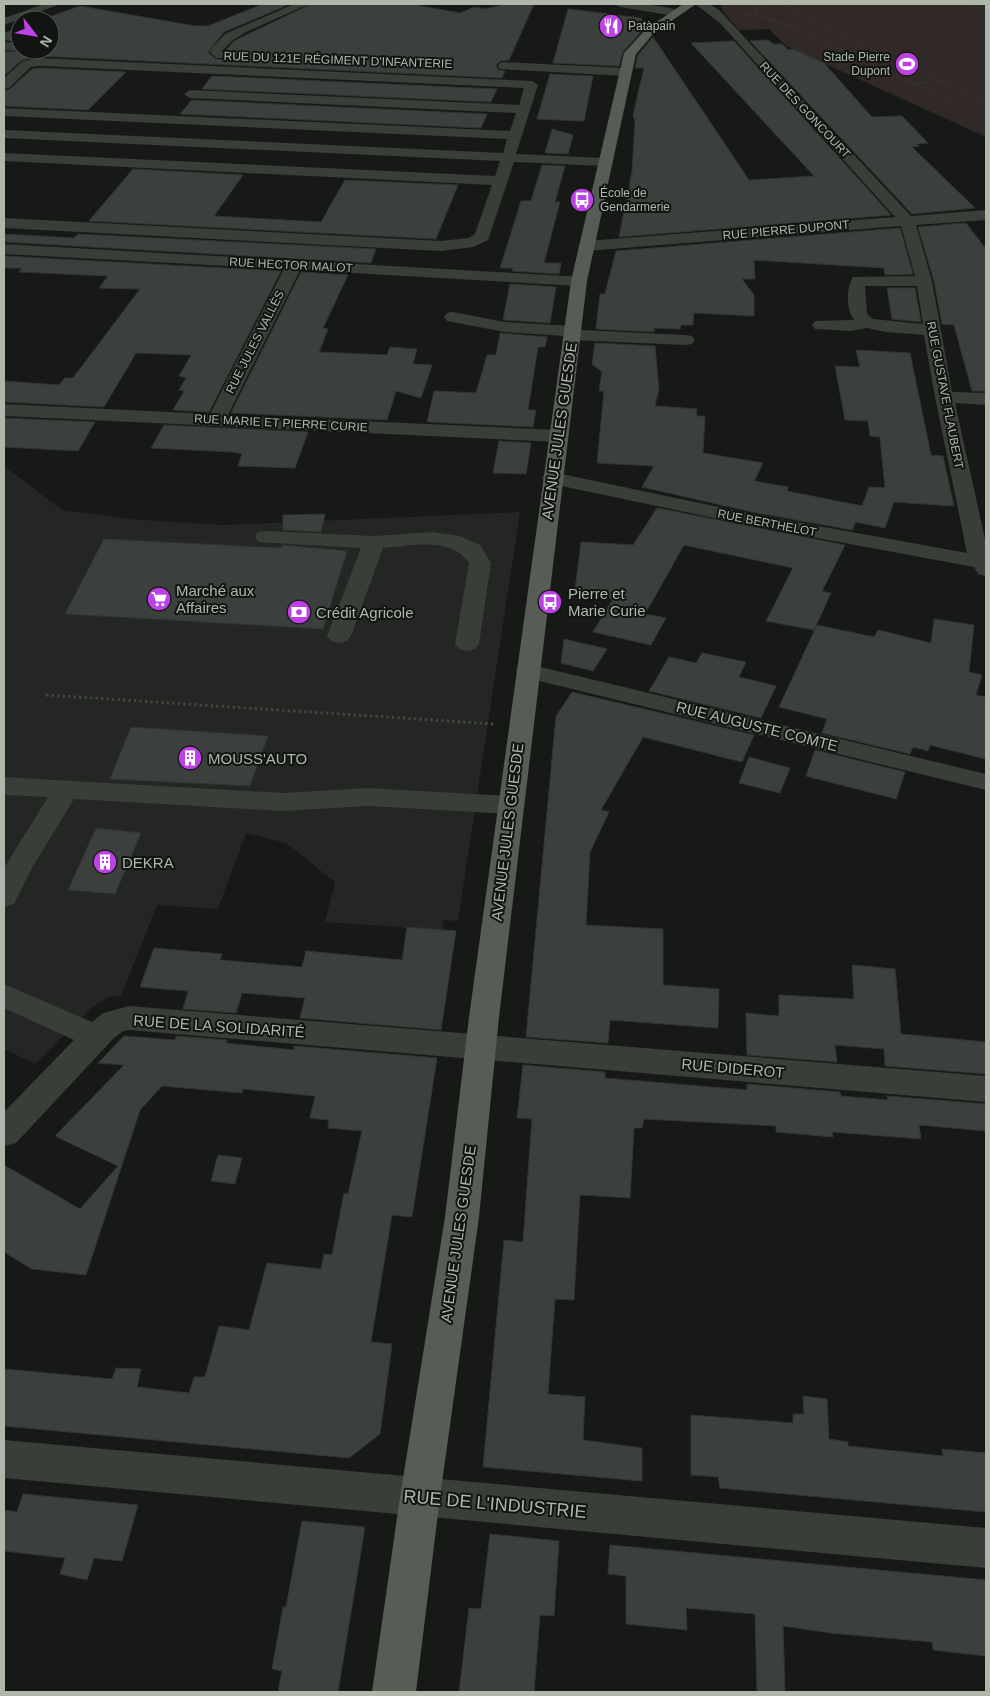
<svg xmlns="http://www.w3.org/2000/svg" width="990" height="1696" font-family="Helvetica,sans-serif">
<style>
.built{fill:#232623}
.green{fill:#312927}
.building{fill:#3c403c;stroke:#313532}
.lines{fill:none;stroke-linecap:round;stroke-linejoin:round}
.path-far1{stroke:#40453e;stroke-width:1;stroke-dasharray:1 2;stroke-linecap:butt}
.path{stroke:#40453e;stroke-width:3;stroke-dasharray:2.5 3;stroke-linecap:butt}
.minor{fill:#393e38;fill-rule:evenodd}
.major{fill:#565d55;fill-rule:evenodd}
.labels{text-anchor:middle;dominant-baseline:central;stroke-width:4;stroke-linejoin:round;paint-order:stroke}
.far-poi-label{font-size:12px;fill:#adb8aa;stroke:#121412;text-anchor:start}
.far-street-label{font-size:12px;fill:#adb8aa;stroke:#121412}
.street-label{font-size:15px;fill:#adb8aa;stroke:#121412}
.poi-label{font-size:15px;fill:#adb8aa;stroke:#121412;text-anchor:start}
.near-street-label{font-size:18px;fill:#adb8aa;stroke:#121412}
</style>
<rect width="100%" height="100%" fill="#171917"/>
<!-- built -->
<path class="built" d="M4,466L62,510L131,519L223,525L520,512L458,921L444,920L442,930L325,922L335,882L286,843L246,833L218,909L157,905L121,995L108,997L91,1008L35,1064L4,1049Z"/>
<!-- green -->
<path class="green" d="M720,4H986V137L786,46L769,29L739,30L724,13Z"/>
<!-- building -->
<path class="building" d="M263,4H290L224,32L208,52L215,59L224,60L228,55L225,51L234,41L311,4H410L460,13L474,7L486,9L506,4H534L509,60L500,61L496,65L498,70L505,71L502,78L40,56L22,60L4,76V52L50,50V20H41L80,6L195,26H208Z
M568,9L641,18L646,26L623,52L619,66L553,63Z
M20,28V41L4,40V33Z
M653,37L749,180L814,176L691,43L734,41L891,215L619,237L632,172L635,121L633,115L644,68H635L638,55Z
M768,40L773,44H782L788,50L793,49L824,63L872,117L902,116L928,143L916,144L919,146L912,147L975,208L912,214L750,41Z
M40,68L126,72L88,110L4,106V91L10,89L32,69Z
M550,74L593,76L584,121L537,119Z
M212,76L497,89L491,102L202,89Z
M192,100L487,114L481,128L180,114Z
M552,129L573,135L568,154L545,153Z
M542,165L565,166L555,202H560L544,263H561L559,274L512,271L513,268H500L521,201H531Z
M133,169L243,175L214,216L321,222L345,180L458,185L436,239L89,221Z
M966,223L986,249V391H972L954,325L942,324L934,281L918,227Z
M900,228L913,274L885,275L884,268L754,260L755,279H742L754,295V316L694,313L693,325H681L680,329L654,328V332L596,329L600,294H605L616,251Z
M4,234L74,238L78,234L376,249L371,263L4,242Z
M4,256L281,271L209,412L173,410L184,391L179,390L186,378L179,376L191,355L136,353L104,407L4,402V381L59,385L65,378H73L140,289L99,288L108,276L19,272L22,268H4Z
M301,272L348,275L323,328L328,329L319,352L387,355L390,347L417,349L413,364L432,365L421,398L396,391L387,420L231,413Z
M510,284L556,287L550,323L503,320Z
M887,288H915L921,322L892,319Z
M500,333L547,337L545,347H538L528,410H536L533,427L427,422L434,391L476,393L487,355H496Z
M595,343L655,346L659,389L655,406L697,409L696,416H705L703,453L763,463L754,481L788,487L787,491L862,506L869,487L885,488L880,437L870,436L868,421L845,420L835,366L860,367L856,350L910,353L931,455L943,456L954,506L894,502L885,528L856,522L852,530L752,512L642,487L654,466L597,463L604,391H599L602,372L592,364Z
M4,418L95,422L78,451L4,447Z
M164,425L308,432L295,468L238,466L242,454L233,452L151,448Z
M499,441L531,443L526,474L493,473Z
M657,508L845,545L822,591L831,593L814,630L766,621L793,568L684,545L645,614L666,618L651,645L593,632L613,599L575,590L581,542L633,545Z
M325,514L321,532L283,530V515Z
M104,539L282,548V545L347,551L323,629L65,614Z
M934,619L974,625L969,672L982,675L976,695L986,697V759L930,745L928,751L913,747L910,754L822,733L827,719L779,707L817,625L874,637L878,630L931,643Z
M564,639L607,649L593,671L561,663Z
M702,653L746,662L739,677L776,686L761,718L649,691L669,657L696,663Z
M572,692L754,735L742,762L643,737L601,810L609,812L590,852L586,925L663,929V985L719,989L718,1028L610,1020L608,1043L526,1037L556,716Z
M131,727L268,736L250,786L110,779Z
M815,750L905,772L896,799L806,776Z
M749,757L790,768L780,793L739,783Z
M96,828L141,833L115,894L68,890Z
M407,927L456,931L441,1030L300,1018L305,998L242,993L236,1013L183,1009L188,991L140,987L154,948L222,954L220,960L302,967L306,951L402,960Z
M852,965L895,969L901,1034L986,1042V1074L885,1066L884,1049L835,1045L837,1062L747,1055L746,1013L779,1016V995L854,999Z
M124,1036L175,1040L176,1036L227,1040L226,1043L294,1050V1046L437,1058L412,1217L392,1215L371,1342L392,1344L380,1434L349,1458L4,1426V1369L112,1379L116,1368L141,1369L137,1387L189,1393L194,1377H205L219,1326L249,1330L267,1263L321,1269L324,1254L332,1255L344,1193L348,1194L362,1131L328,1128L329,1120L310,1118L315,1096L243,1089L242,1093L162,1086L140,1110L86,1275L32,1269L4,1252V1165L80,1209L118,1166L55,1136L124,1065L98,1063Z
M523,1065L605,1072V1078L747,1090V1084L840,1092L841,1096L888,1100L887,1096L986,1104V1131L919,1125L921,1139L832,1132L833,1137L776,1132V1126L644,1119L642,1128H634L630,1198L580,1195L574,1300L555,1299L548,1394L585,1397L583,1440L642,1448V1481L483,1467L504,1240L523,1242L532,1119L517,1118Z
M218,1155L242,1158L235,1184L211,1181Z
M803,1396L827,1399L829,1439L848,1442V1446L943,1456L942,1449L986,1453V1512L720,1488L718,1477L691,1475V1415L793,1423V1414H804Z
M23,1494L138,1505L122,1561L94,1558L87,1580L60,1574L65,1558L4,1551V1510L17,1512Z
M302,1521L365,1527L338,1692H278L282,1671L272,1669L283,1607H286Z
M490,1534L559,1541L554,1616L540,1615L534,1692H459L469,1608L481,1609Z
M610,1545L986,1580V1656L933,1650L932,1642L830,1633L783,1626L785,1692H757L755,1614L686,1608L687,1630L626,1624V1576L608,1574Z"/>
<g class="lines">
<!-- path-far1 -->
<path class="path-far1" d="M783,4L790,11L986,102
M969,4L986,11
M745,14L757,15L795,28L963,108
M757,15L758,6L769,4
M915,84L939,81"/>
<!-- path -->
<path class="path" d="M46,695L494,724"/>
<!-- minor -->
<path class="minor" d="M44,4H60L4,25V18Z
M294,4H309L246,32L233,40L222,51L226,55L224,58H216L209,51L225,34Z
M614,4C628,3 671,4 681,13L675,16L620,7Z
M695,4H709L719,10L911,216L986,210V220L916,225L932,281L952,392L986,393V405L955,403L986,544V576L978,574L974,567L752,526L552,484L545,482L542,478L545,474L552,472L752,514L967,553L935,397L924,335L886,332L867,328L851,331L815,329L812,325L815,321L854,320C846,310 846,288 853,277L915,276L901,226L586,251L578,246L586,241L895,217L720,23ZM865,286H917L923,324L873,319L867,314Z
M4,42L20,43V50H22L20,51L4,50Z
M40,58L532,81L538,85L516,154L604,158L611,162L604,166L514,162L488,240L473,247L441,251L4,228V218L441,241L469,238L475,234L492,185L4,161V153L495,176L500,161L4,138V130L503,153L507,139L4,116V108L510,131L516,113L190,98L184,94L190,90L519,105L524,88L40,66L31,67L9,88L4,89V78L23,61Z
M504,62L625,68L631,72L625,76L500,69L498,66L500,63Z
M4,244L585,277L587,281L585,285L579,286L300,270L228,415L558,430L565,432L568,436L565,440L558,442L4,416V404L210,414L284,269L4,254Z
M453,312L505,322L573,326L581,330L686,335L692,336L695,340L692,344L686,345L572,340L564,336L505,332L447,321L444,317L447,313Z
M266,531L374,536L433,532L460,536L480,545L491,563L479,644L475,649L467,651L459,649L455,644L469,563C452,536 410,546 383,548L351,636L347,641L339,643L331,641L327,636L361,548L258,542L255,537L258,532Z
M528,664L986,774V790L519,676L516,671L519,666Z
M4,777L283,793L368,788L510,796L519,799L523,805L519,811L510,814L368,806L283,811L74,799L32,868L14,904L4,907V868L48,797L4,795Z
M4,984L92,1022L103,1013L129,1006L986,1076V1102L129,1030L123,1031L114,1038L16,1143L4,1146V1112L74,1040L4,1008Z
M4,1440L986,1528V1568L4,1478Z"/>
<!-- major -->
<path class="major" d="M683,4H696L654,33L636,54L587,281L499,1017L479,1217L440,1497L416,1692H372L400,1497L445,1217L469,1017L571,281L624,53L646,29Z"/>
</g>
<!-- icons -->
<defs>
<g id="restaurant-disc" transform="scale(1.25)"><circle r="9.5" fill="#bc42e6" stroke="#121412"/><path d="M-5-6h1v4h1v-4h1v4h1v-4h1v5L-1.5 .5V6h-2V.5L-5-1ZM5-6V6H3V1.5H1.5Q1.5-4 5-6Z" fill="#fff"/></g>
<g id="stadium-disc" transform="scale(1.25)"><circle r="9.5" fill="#bc42e6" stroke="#121412"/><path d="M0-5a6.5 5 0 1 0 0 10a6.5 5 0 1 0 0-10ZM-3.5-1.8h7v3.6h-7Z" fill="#fff"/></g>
<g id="bus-disc" transform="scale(1.25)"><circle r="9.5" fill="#bc42e6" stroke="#121412"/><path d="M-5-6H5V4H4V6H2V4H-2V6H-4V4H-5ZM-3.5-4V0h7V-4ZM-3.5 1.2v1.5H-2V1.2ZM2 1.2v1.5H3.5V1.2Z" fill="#fff"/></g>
<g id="supermarket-disc" transform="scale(1.25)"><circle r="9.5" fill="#bc42e6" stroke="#121412"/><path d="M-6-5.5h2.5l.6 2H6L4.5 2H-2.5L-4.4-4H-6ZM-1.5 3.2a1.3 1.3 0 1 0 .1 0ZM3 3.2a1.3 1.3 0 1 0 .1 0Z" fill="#fff"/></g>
<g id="bank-disc" transform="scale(1.25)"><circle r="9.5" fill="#bc42e6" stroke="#121412"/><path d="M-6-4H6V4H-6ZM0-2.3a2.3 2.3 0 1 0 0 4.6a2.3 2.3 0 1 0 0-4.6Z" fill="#fff"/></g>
<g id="building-disc" transform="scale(1.25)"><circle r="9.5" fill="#bc42e6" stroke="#121412"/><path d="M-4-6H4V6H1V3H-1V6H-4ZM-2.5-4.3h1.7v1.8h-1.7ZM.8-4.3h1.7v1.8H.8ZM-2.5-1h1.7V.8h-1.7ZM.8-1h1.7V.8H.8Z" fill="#fff"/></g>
</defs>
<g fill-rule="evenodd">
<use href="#restaurant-disc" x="611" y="26"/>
<use href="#stadium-disc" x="907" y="64"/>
<use href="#bus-disc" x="582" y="200"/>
<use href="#supermarket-disc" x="159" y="599"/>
<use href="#bus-disc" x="550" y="602"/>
<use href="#bank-disc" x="299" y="612"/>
<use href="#building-disc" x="190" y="758"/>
<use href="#building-disc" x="105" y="862"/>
</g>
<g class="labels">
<!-- far-poi labels -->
<g class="far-poi-label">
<text x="628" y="26">Patàpain</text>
<text x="890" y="57" text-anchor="end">Stade Pierre<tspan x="890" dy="14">Dupont</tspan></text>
<text x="600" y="193">École de<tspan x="600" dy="14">Gendarmerie</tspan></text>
</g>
<!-- far-street labels -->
<g class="far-street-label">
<text transform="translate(338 60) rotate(2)">RUE DU 121E RÉGIMENT D'INFANTERIE</text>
<text transform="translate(805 110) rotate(47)">RUE DES GONCOURT</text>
<text transform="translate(786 230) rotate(-5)">RUE PIERRE DUPONT</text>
<text transform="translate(291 265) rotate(3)">RUE HECTOR MALOT</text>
<text transform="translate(255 342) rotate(-63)">RUE JULES VALLÈS</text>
<text transform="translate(945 395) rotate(79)">RUE GUSTAVE FLAUBERT</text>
<text transform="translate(281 423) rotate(3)">RUE MARIE ET PIERRE CURIE</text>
<text transform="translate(767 523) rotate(11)">RUE BERTHELOT</text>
</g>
<!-- street labels -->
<g class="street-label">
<text transform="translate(559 431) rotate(-82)">AVENUE JULES GUESDE</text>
<text transform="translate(757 726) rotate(14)">RUE AUGUSTE COMTE</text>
<text transform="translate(507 832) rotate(-83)">AVENUE JULES GUESDE</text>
<text transform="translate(219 1026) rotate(4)">RUE DE LA SOLIDARITÉ</text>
<text transform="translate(733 1068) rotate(5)">RUE DIDEROT</text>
<text transform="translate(458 1234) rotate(-82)">AVENUE JULES GUESDE</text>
</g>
<!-- poi labels -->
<g class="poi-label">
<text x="176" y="590">Marché aux<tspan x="176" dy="17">Affaires</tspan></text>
<text x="568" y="593">Pierre et<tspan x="568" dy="17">Marie Curie</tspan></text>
<text x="316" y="612">Crédit Agricole</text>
<text x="208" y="758">MOUSS'AUTO</text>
<text x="122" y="862">DEKRA</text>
</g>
<!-- near-street labels -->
<g class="near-street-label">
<text transform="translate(495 1504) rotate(5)">RUE DE L'INDUSTRIE</text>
</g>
</g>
<!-- border -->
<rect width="990" height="1696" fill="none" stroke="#adb8aa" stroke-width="10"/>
<!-- north arrow -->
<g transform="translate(35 35) rotate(121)"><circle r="24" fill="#121412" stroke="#50564f"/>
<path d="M0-4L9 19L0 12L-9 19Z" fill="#bc42e6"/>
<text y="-8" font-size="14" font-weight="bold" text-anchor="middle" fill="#adb8aa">N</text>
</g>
</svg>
